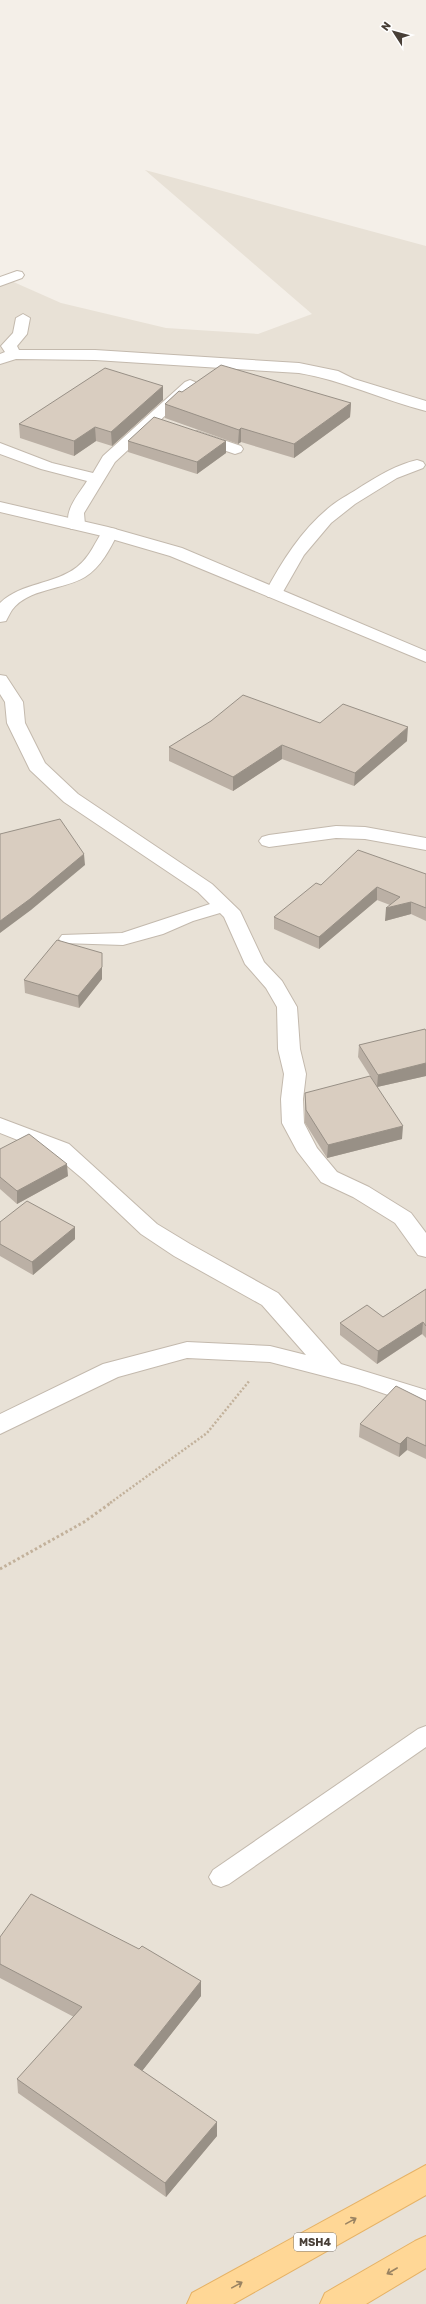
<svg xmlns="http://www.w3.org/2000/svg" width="426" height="2304" font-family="Rubik,sans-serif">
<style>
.residential{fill:#e8e1d6}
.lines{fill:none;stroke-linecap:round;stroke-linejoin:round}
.service-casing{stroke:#c3b9ad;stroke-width:2}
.minor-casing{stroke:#c3b9ad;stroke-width:2}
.tertiary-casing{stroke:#c3b9ad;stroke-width:2}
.primary-casing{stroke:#e6b265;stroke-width:2}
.path-far1{stroke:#c2b19b;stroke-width:2.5;stroke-dasharray:2 2;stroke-linecap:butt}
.path{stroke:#c2b19b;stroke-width:3;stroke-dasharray:2.5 2.5;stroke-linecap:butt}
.service{fill:#fff;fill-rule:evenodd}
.minor{fill:#fff;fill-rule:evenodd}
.tertiary{fill:#fff;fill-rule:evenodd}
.primary{fill:#ffd796;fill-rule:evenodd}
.wall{fill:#bbb0a5}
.shaded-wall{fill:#989086}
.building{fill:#d9cdc0;stroke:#989086}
.oneway{stroke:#9a8362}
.labels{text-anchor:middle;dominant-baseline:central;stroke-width:3;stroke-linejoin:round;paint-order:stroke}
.shield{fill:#fff;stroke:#7f7973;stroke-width:1}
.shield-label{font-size:11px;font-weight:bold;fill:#483f37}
</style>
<rect width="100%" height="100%" fill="#f4efe8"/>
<!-- residential -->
<path class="residential" d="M145,170L426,246V2304H0V276L61,303L166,328L258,334L312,314Z"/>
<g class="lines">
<!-- service casing -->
<g class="service-casing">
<path id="service" d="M426,1726V1747L229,1884L221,1887L213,1884L209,1877L213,1870L418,1729Z"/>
</g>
<!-- minor casing -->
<g class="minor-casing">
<path id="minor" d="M17,271L22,272L24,275L22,278L0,286V277Z
M23,314L30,318L27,334L17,346L19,350H95L299,363L338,371L354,379L426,401V411C383,400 342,380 299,373L95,360L16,359L0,364V354L5,352L1,346L13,333L16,318Z
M190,380L195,382L198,385L195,388L115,462L84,513L85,525L83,529H71C61,513 79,494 87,481L41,469L0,454V443L52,463L93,473L103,456L185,382Z
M197,431L241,446L243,449L241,452L235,454L191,439L189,436L191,433Z
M417,460L423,462L425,465L423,468L397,478L355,504L331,523L304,555L280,597H268L265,593C282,561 302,529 331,506C341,498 352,493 362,486C380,475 396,465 417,460Z
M110,528L116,529L118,533C110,549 101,567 85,577C64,590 28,588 12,610C10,613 8,617 6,621L0,622V603C22,582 54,585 77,567C90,557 95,542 104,529Z
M0,675L6,676L23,702L25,723L45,763L78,794L212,884L240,911L264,962L282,981L297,1007L300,1049L306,1074L303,1099L304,1123L317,1148L337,1172L369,1187L411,1213L426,1233V1257L418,1255L395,1223L353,1197L321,1182L297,1151L282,1123L281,1099L284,1074L278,1049L277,1007L266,988L245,964L224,917L220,913L193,921L163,934L123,945L62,943L59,939L62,935L122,933L210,904L198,892L64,802L30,770L7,723L5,702L0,694Z
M336,826L365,827L426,838V850L365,839L336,838L269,847L262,845L259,841L262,837L269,835Z
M0,1118L69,1144L157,1224L190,1244L278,1293L341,1364L426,1390V1408L359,1385L270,1362L187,1358L118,1377L0,1434V1414L103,1364L187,1342L270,1346L306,1355L262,1305L174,1256L141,1234L84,1180L53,1154L0,1133Z"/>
</g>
<!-- tertiary casing -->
<g class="tertiary-casing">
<path id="tertiary" d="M0,502L108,527L182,548L426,651V662L170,556L98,535L0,512Z"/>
</g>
<!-- primary casing -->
<g class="primary-casing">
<path id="primary" d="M426,2165V2195L233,2304H187L192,2293Z
M426,2236V2268L366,2304H320L325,2293L415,2241Z"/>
</g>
<!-- path-far1 -->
<path class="path-far1" d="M110,1503L207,1433L250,1380"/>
<!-- path -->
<path class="path" d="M0,1569L84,1522L112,1502"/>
<!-- service -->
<use href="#service" class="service"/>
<!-- minor -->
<use href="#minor" class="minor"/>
<!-- tertiary -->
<use href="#tertiary" class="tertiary"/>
<!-- primary -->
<use href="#primary" class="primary"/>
</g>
<!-- wall -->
<path class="wall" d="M163,386V400L112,446L96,441L74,456L20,438L19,424Z
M182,392L351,403L350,417L294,458L241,442L238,444L165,418V404Z
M128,441H226V453L197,474L128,452Z
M320,723L407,741L354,786L282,759L233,791L169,761V747Z
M426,874V921L411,914L385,921L390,905L377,900L319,949L274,929V917L321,885Z
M102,953V979L79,1008L25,993L24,980Z
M426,1031V1076L377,1087L402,1139L327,1158L305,1123V1093L374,1082L358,1057L359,1045Z
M0,1149L68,1176L17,1204L0,1189Z
M0,1222L75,1227V1239L33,1275L0,1256Z
M426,1289V1338L422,1334L377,1364L340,1335V1323L383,1317Z
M426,1401V1459L407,1450L399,1457L359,1437L360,1424Z
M0,1937L201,1981V1996L142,2071L217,2136L166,2197L18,2093L17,2079L74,2017L0,1978Z"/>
<!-- shaded-wall -->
<path class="shaded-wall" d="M163,386V400L112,446L111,432Z
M351,403L350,417L294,458V444Z
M95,427L96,441L74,456V441Z
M241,428V442L238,444L239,430Z
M226,441V453L197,474V462Z
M408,727L407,741L354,786L355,773Z
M282,745V759L233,791V777Z
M84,854L85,865L31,910L0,933V921Z
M377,887V900L319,949V937Z
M411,902V914L385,921L386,908Z
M102,953V979L79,1008L78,996Z
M426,1063V1076L377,1087L378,1075Z
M403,1126L402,1139L327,1158L328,1145Z
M67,1164L68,1176L17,1204V1191Z
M75,1227V1239L33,1275L32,1262Z
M423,1322L422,1334L377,1364L378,1351Z
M407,1437V1450L399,1457L400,1444Z
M201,1981V1996L135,2080L134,2065Z
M217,2122V2136L166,2197L165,2183Z"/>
<!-- building -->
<path class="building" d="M221,365L351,403L294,444L241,428L239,430L165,404L179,391L182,392Z
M105,368L163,386L111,432L95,427L74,441L19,424Z
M154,417L226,441L197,462L128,441Z
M243,695L320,723L343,704L408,727L355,773L282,745L233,777L169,747L211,721Z
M60,819L84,854L30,899L0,921V834Z
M358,850L426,874V908L411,902L386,908L400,897L377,887L319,937L274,917L316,883L321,885Z
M57,940L102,953V967L78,996L24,980Z
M425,1029L426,1031V1063L378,1075L359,1045Z
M370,1076L403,1126L328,1145L306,1110L305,1093Z
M29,1134L67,1164L17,1191L0,1177V1149Z
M27,1201L75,1227L32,1262L0,1244V1222Z
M426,1289V1326L423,1322L378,1351L340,1323L367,1305L383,1317Z
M396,1386L426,1401V1446L407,1437L400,1444L360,1424Z
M31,1894L139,1949L142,1946L201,1981L134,2065L217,2122L165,2183L17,2079L82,2007L0,1964V1937Z"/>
<!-- one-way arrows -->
<defs><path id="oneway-shaft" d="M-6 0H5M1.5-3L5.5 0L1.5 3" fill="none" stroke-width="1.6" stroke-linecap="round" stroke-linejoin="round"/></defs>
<g class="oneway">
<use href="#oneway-shaft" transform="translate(351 2221) rotate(-29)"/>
<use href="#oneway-shaft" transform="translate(392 2271) rotate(150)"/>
<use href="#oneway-shaft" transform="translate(237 2285) rotate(-29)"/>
</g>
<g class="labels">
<!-- shield labels -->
<rect class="shield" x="294" y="2233" width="42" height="18" rx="3"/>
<g class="shield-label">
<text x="315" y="2242">MSH4</text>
</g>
</g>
<!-- north arrow -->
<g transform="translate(394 32) rotate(306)" stroke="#ffffff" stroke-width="3" paint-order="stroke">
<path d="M0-3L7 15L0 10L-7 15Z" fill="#483f37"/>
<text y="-6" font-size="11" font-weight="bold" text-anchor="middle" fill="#483f37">N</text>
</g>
</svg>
